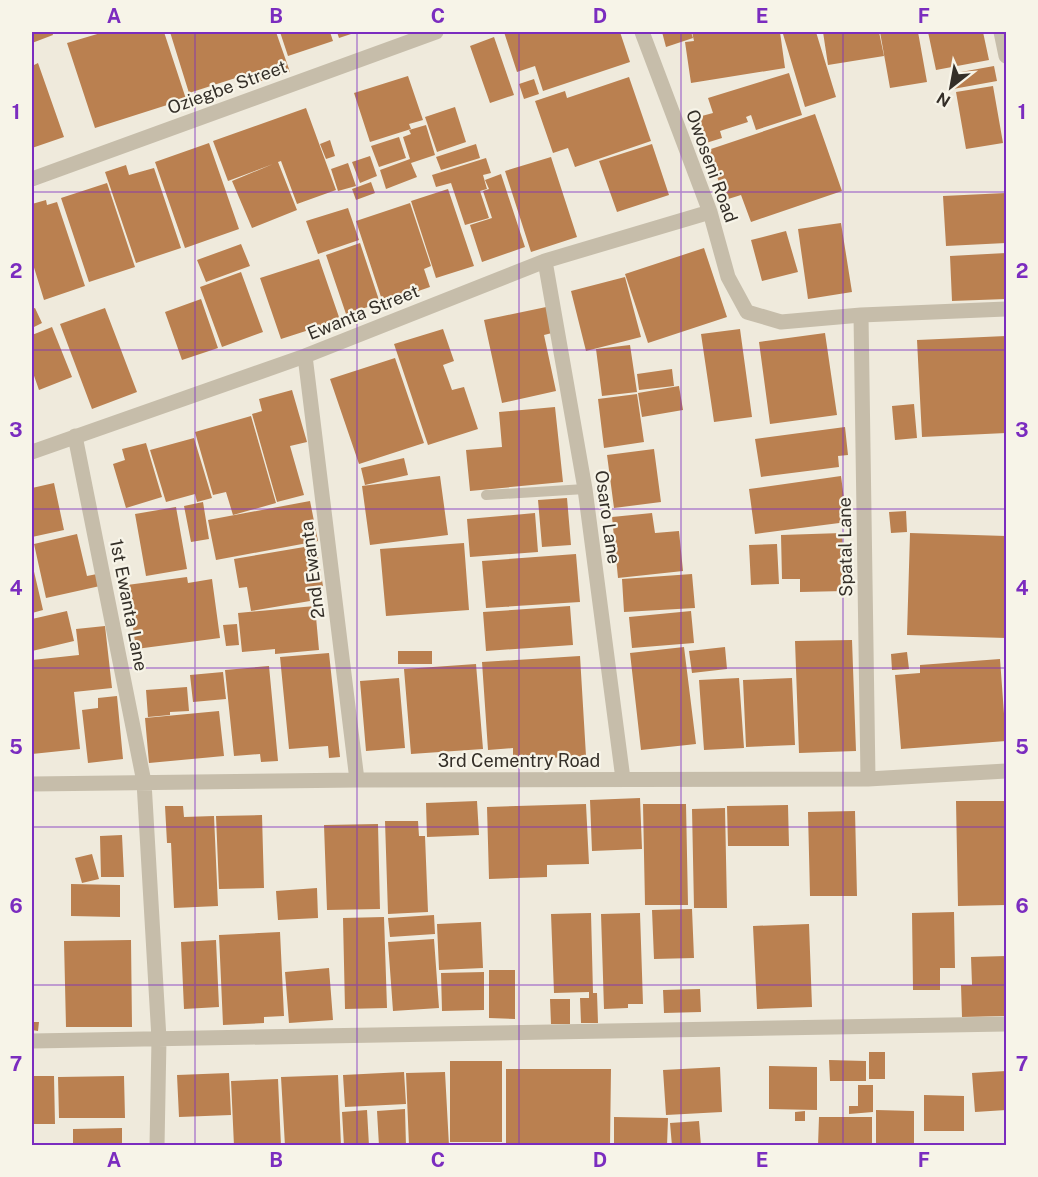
<svg xmlns="http://www.w3.org/2000/svg" width="1038" height="1177" font-family="'Public Sans',sans-serif">
<style>
.building{fill:#ba8050}
.lines{fill:none;stroke-linecap:round;stroke-linejoin:round}
.lane{stroke:#c6bdaa;stroke-width:10}
.street{stroke:#c6bdaa;stroke-width:15}
.grid{fill:none;stroke:#7b2cbf;stroke-width:1.5;stroke-opacity:0.55}
.labels{text-anchor:middle;dominant-baseline:central;stroke-width:4.5;stroke-linejoin:round;paint-order:stroke}
.street-label{font-size:18px;fill:#342f28;stroke:#f7f4e8}
.neatline{fill:none;stroke:#7b2cbf;stroke-width:2}
.grid-label{font-size:20px;text-anchor:middle;font-weight:bold;fill:#7b2cbf}
</style>
<rect width="100%" height="100%" fill="#efeadc"/>
<!-- building -->
<path class="building" d="M32,32H52L53,35L32,43Z
M104,32H164L186,99L95,128L67,43Z
M170,32H276L290,72L252,84L248,74L189,93Z
M280,32H330L333,41L288,56Z
M337,32H357L339,38Z
M504,32H620L630,62L543,91L535,66L517,72Z
M662,32H691L693,38L666,47Z
M692,32H742V34L756,32H780L785,68L691,83L685,42L694,41Z
M792,32H816L836,97L805,107L783,34Z
M823,32H879L884,56L828,65Z
M880,32H918L927,82L890,88Z
M928,32H983L989,60L936,70Z
M494,37L514,95L490,103L470,46Z
M38,63L64,137L32,148V66Z
M994,66L997,81L953,89L950,74Z
M789,73L802,115L756,130L751,115L746,117L748,122L720,131L722,138L706,143L698,117L713,113L708,98Z
M408,76L423,120L409,124L411,129L370,142L354,93Z
M629,77L651,141L575,167L568,148L553,153L535,101L565,91L567,98Z
M534,79L539,94L524,99L519,84Z
M993,86L1003,143L966,149L956,92Z
M455,107L466,142L437,152L425,117Z
M306,108L336,190L297,204L281,161L278,162L297,210L252,228L232,181L273,164L228,181L213,141Z
M815,114L842,191L751,222L741,195L725,200L708,150Z
M426,125L435,155L411,163L417,177L386,189L380,170L410,159L403,137L411,134L409,130Z
M399,137L406,158L379,167L371,146Z
M330,140L335,156L326,159L320,144Z
M209,143L239,229L185,248L155,162Z
M476,144L480,158L441,170L436,157Z
M652,144L669,195L617,212L599,161Z
M370,156L377,176L360,183L352,162Z
M551,157L577,237L531,252L505,171Z
M486,158L491,173L483,175L487,189L480,191L489,218L465,225L451,183L436,187L432,175Z
M348,163L356,186L338,191L331,169Z
M126,165L129,175L154,168L181,248L136,263L105,172Z
M501,174L525,247L482,262L470,225L492,218L483,191L489,189L485,180Z
M371,182L375,193L356,200L352,189Z
M107,183L135,267L89,282L61,198Z
M448,189L474,266L436,278L411,201Z
M1006,193V243L946,246L943,196Z
M46,200L47,205L57,202L85,286L44,300L32,261V204Z
M410,203L431,266L424,269L430,287L383,303L356,221Z
M348,208L359,240L318,254L306,221Z
M841,223L852,292L808,299L798,229Z
M786,231L798,272L762,281L751,240Z
M360,243L380,303L346,314L326,255Z
M241,244L250,266L206,282L197,260Z
M704,248L727,317L648,343L625,274Z
M1006,253V299L952,301L950,256Z
M319,259L340,320L281,339L260,278Z
M241,272L263,332L222,347L200,287Z
M625,277L641,337L586,351L571,291Z
M201,299L218,348L182,360L165,312Z
M551,306L556,332L544,335L556,391L502,403L484,320Z
M35,308L42,323L32,328V309Z
M105,308L137,392L92,409L60,324Z
M52,327L72,377L39,390L32,370V335Z
M443,329L454,361L443,365L452,390L464,387L478,429L428,445L394,344Z
M740,329L752,417L714,422L701,334Z
M825,333L837,415L770,424L759,342Z
M1006,336V433L922,437L917,340Z
M630,345L637,392L602,396L596,349Z
M395,358L424,443L359,464L330,379Z
M672,369L674,386L639,390L637,374Z
M679,386L683,410L642,417L638,393Z
M292,390L307,442L290,446L304,495L277,502L252,414L262,411L259,399Z
M637,394L644,442L604,448L598,399Z
M914,404L917,438L895,440L892,406Z
M555,407L563,482L470,491L466,450L502,447L499,412Z
M251,416L276,503L233,515L226,492L213,495L195,432Z
M845,427L848,455L838,456L839,467L761,477L755,439Z
M194,438L212,498L197,502L195,494L166,502L150,450Z
M146,443L162,497L126,508L113,464L125,460L122,449Z
M654,449L661,502L614,508L607,455Z
M404,458L408,475L365,485L361,468Z
M440,476L448,535L370,545L362,486Z
M841,476L847,522L755,534L749,489Z
M54,483L64,530L32,537V488Z
M567,498L571,545L542,547L538,500Z
M310,501L318,541L216,560L208,520Z
M203,502L209,539L191,542L184,506Z
M176,507L187,569L146,576L135,514Z
M906,511L907,532L891,533L889,512Z
M535,513L538,552L470,557L467,519Z
M652,513L655,533L679,531L683,571L618,578L612,517Z
M842,533L845,591L800,592V579H782L781,535Z
M910,533L1006,536V638L907,635Z
M77,534L87,576L97,574L100,586L46,598L34,544Z
M464,543L469,610L386,616L380,549Z
M777,544L779,584L751,585L749,545Z
M316,545L323,586L308,588L310,601L251,611L247,587L239,588L234,559Z
M576,554L580,602L486,608L482,561Z
M32,563L43,610L32,613Z
M692,574L695,608L624,612L622,579Z
M187,577L188,583L212,579L220,638L136,649L127,585Z
M315,606L319,650L275,654V649L242,652L238,613Z
M570,606L573,645L486,651L483,612Z
M67,611L74,641L32,651V619Z
M691,611L694,643L632,648L629,617Z
M237,624L239,645L226,646L223,625Z
M105,626L112,688L74,692L80,749L32,754V660L79,655L76,629Z
M852,640L856,751L799,753L795,641Z
M684,647L696,744L641,750L630,653Z
M725,647L727,669L692,673L689,651Z
M398,651H432V664H398Z
M907,652L909,669L892,670L891,654Z
M329,653L340,757L329,758L328,746L289,749L280,657Z
M580,656L586,756L513,760V748L488,750L482,662Z
M1000,659L1006,741L901,749L895,675L920,673V665Z
M476,664L483,749L411,754L404,669Z
M269,666L278,761L261,762L260,754L234,756L225,670Z
M223,672L226,699L193,702L190,675Z
M399,678L405,748L366,751L360,681Z
M739,678L744,748L704,750L699,680Z
M792,678L795,745L746,747L743,680Z
M187,687L189,711L170,712V715L148,717L146,690Z
M117,696L123,759L88,763L82,710L98,708V698Z
M219,711L224,756L149,763L145,718Z
M640,798L642,849L592,851L590,800Z
M477,801L479,835L427,837L426,803Z
M956,801H1004L1006,905L958,906Z
M586,804L589,864L547,865V877L489,879L487,807Z
M643,804H686L688,905H645Z
M788,805L789,846H728L727,806Z
M165,806H183L184,817L214,816L218,906L174,908L171,843H167Z
M725,808L727,908H694L692,809Z
M855,811L857,896H810L808,812Z
M262,815L264,888L219,889L216,816Z
M385,821H418L419,836H425L428,912L388,914Z
M378,824L380,909L327,910L324,825Z
M122,835L124,877H101L100,836Z
M92,854L99,879L82,883L75,858Z
M71,884L120,885V917L71,916Z
M317,888L318,918L278,920L276,891Z
M692,909L694,958L654,959L652,910Z
M954,912L955,968H940V990H913L912,913Z
M591,913L593,993H597L598,1023H581L580,998H589V992L554,993L551,914Z
M640,913L643,1004H628V1008L604,1009L601,914Z
M434,915L435,934L390,937L388,918Z
M384,917L387,1008L345,1009L343,918Z
M481,922L483,968L439,970L437,924Z
M809,924L812,1007L757,1009L753,926Z
M280,932L284,1016L264,1017V1023L223,1025L219,935Z
M434,939L439,1008L393,1011L388,942Z
M131,940L132,1027H66L64,941Z
M216,940L219,1007L184,1009L181,942Z
M1006,956V1016L962,1017L961,985H972L971,957Z
M329,968L333,1020L289,1023L285,972Z
M489,970H515V1019L489,1018Z
M484,972V1010L442,1011L441,973Z
M700,989L701,1012L664,1013L663,990Z
M550,999H570V1024H551Z
M32,1022H39L38,1031L32,1030Z
M869,1052H885V1079H869Z
M829,1060L866,1061V1081H830Z
M450,1061H502V1142H450Z
M769,1066L817,1067V1110L769,1109Z
M720,1067L722,1112L666,1115L663,1070Z
M506,1069H611L610,1146H506Z
M1006,1071V1110L975,1112L972,1073Z
M404,1072L406,1104L345,1107L343,1075Z
M445,1072L449,1146H409L406,1073Z
M229,1073L231,1115L179,1117L177,1075Z
M338,1075L341,1146H285L281,1077Z
M32,1076H54L55,1124H32Z
M124,1076L125,1118H59L58,1077Z
M278,1079L281,1146H234L231,1081Z
M858,1085H873V1112L849,1114V1106H858Z
M924,1095L964,1096V1131H924Z
M405,1109L406,1146H379L377,1111Z
M367,1110L369,1146H344L342,1112Z
M876,1110L914,1111V1146H876Z
M805,1111V1121H795V1112Z
M614,1117L668,1118L667,1146H614Z
M819,1117H872V1146H818Z
M699,1121L701,1146H672L670,1123Z
M122,1128V1146H73V1129Z"/>
<g class="lines">
<!-- lane -->
<path class="lane" d="M486,495L585,489"/>
<!-- street -->
<path class="street" d="M642,32L710,212L728,277L747,312L781,322L861,315L1006,309
M1001,32L1006,56
M32,179L436,32
M545,261L585,489L623,779
M861,315L868,779
M305,356L357,780
M75,436L144,782L159,1039L157,1146
M32,452L305,356L545,261L710,212
M32,784L357,780L868,779L1006,771
M32,1041L1006,1024"/>
</g>
<!-- grid -->
<path class="grid" d="M195,32V1146M357,32V1146M519,32V1146M681,32V1146M843,32V1146M32,192H1006M32,350H1006M32,509H1006M32,668H1006M32,827H1006M32,985H1006"/>
<g class="labels">
<!-- street labels -->
<g class="street-label">
<text transform="translate(227 87) rotate(-20)">Oziegbe Street</text>
<text transform="translate(712 166) rotate(70)">Owoseni Road</text>
<text transform="translate(363 312) rotate(-22)">Ewanta Street</text>
<text transform="translate(608 517) rotate(82)">Osaro Lane</text>
<text transform="translate(845 547) rotate(-91)">Spatal Lane</text>
<text transform="translate(312 570) rotate(-97)">2nd Ewanta</text>
<text transform="translate(129 605) rotate(79)">1st Ewanta Lane</text>
<text x="519" y="760">3rd Cementry Road</text>
</g>
</g>
<!-- border -->
<rect width="1038" height="1177" fill="none" stroke="#f7f4e8" stroke-width="66"/>
<!-- north arrow -->
<g transform="translate(951 87) rotate(211)" stroke="#f7f4e8" stroke-width="4.5" paint-order="stroke">
<path d="M0-4.5L10 22L0 15L-10 22Z" fill="#342f28"/>
<text y="-9" font-size="16" font-weight="bold" text-anchor="middle" fill="#342f28">N</text>
</g>
<rect x="33" y="33" width="972" height="1111" class="neatline"/>
<g class="grid-label">
<text x="114" y="23">A</text>
<text x="276" y="23">B</text>
<text x="438" y="23">C</text>
<text x="600" y="23">D</text>
<text x="762" y="23">E</text>
<text x="924" y="23">F</text>
<text x="16" y="119">1</text>
<text x="1022" y="119">1</text>
<text x="16" y="278">2</text>
<text x="1022" y="278">2</text>
<text x="16" y="437">3</text>
<text x="1022" y="437">3</text>
<text x="16" y="595">4</text>
<text x="1022" y="595">4</text>
<text x="16" y="754">5</text>
<text x="1022" y="754">5</text>
<text x="16" y="913">6</text>
<text x="1022" y="913">6</text>
<text x="16" y="1071">7</text>
<text x="1022" y="1071">7</text>
<text x="114" y="1167">A</text>
<text x="276" y="1167">B</text>
<text x="438" y="1167">C</text>
<text x="600" y="1167">D</text>
<text x="762" y="1167">E</text>
<text x="924" y="1167">F</text>
</g>
</svg>
